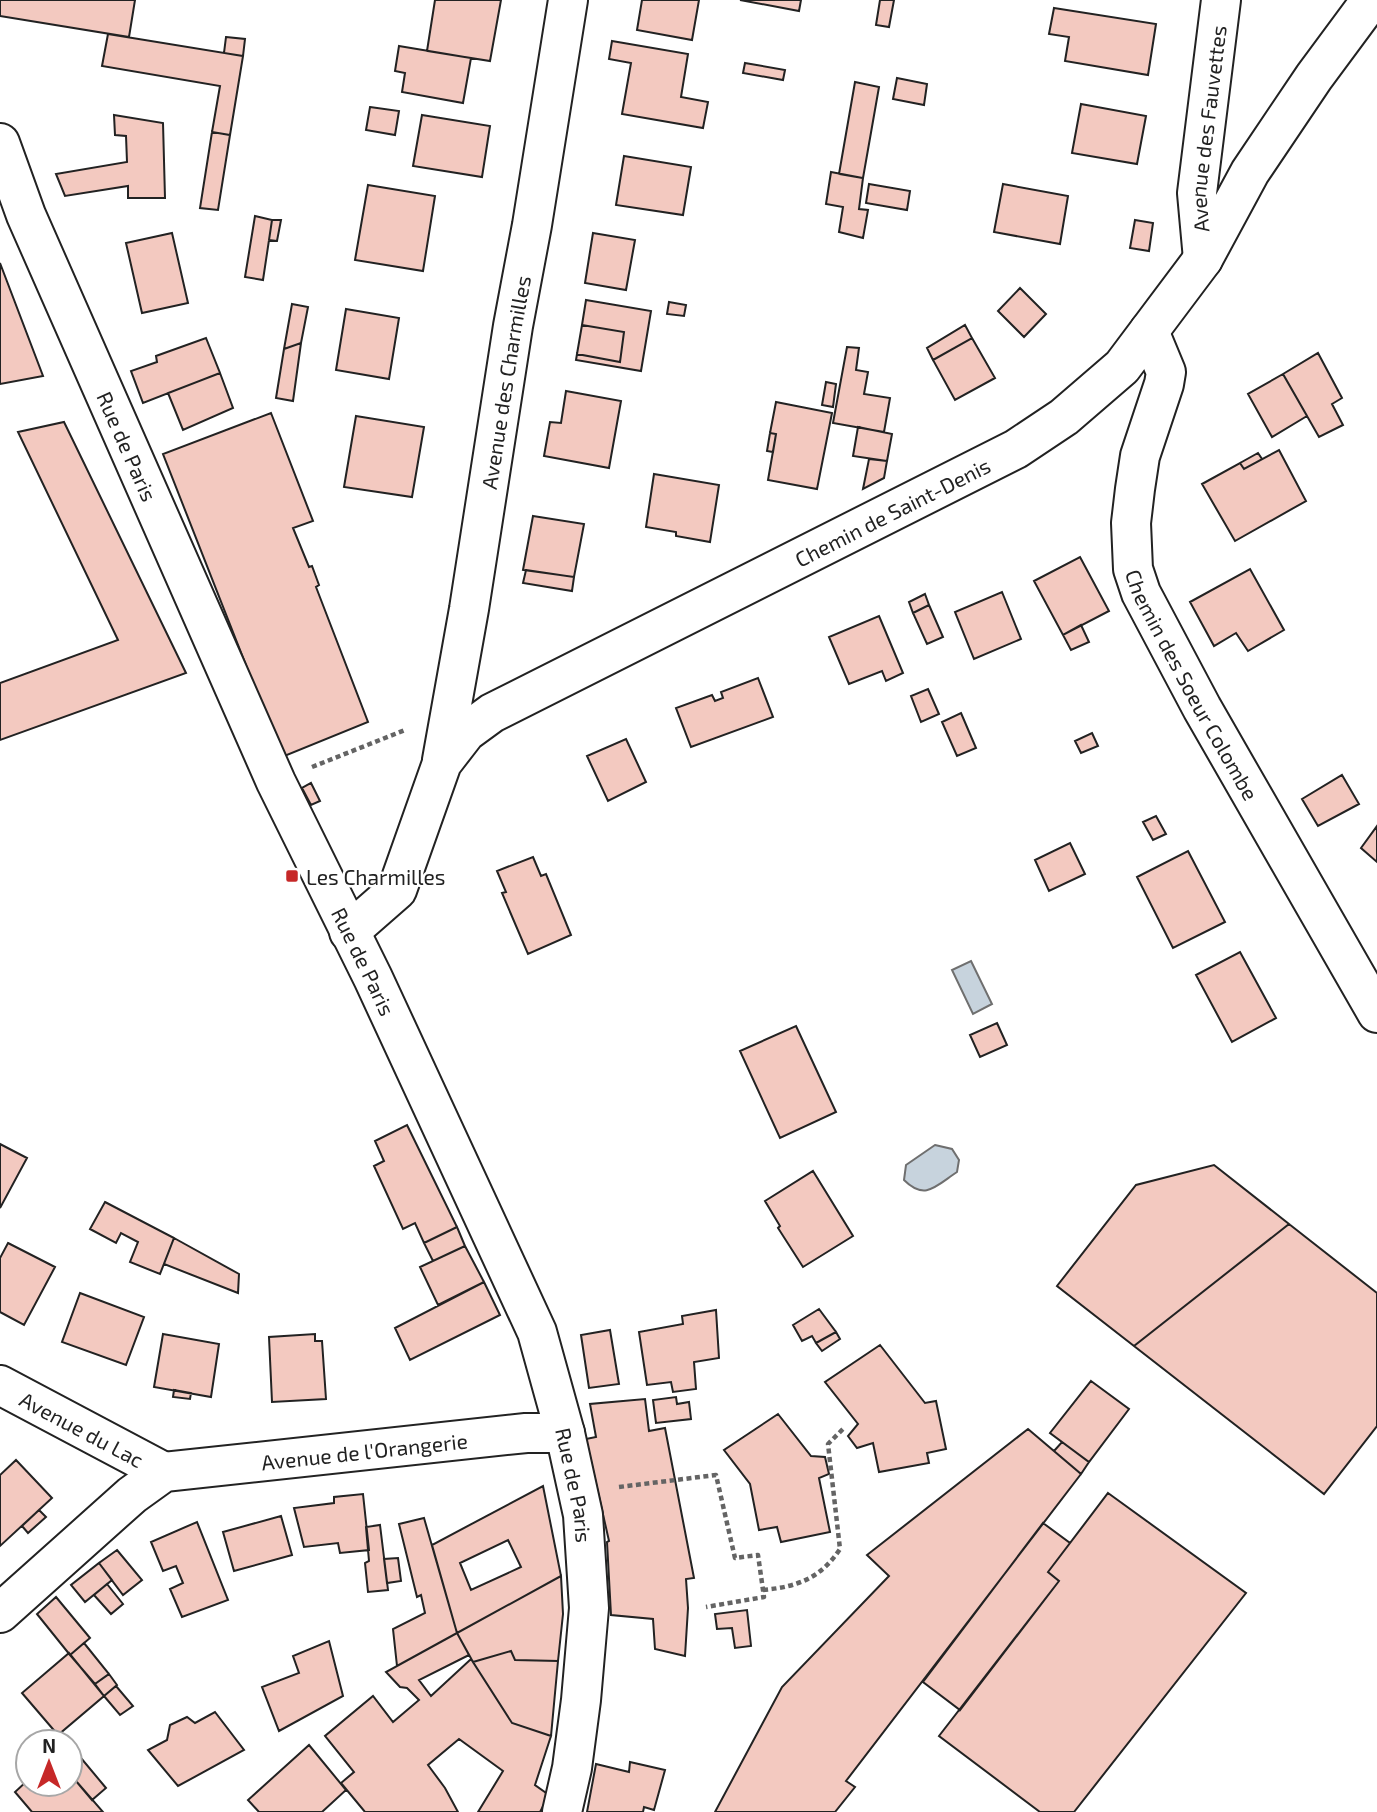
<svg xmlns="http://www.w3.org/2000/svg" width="1377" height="1812" font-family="'Exo 2',sans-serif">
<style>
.water{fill:#c7d3dd;stroke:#6f6f6f;stroke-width:2}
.building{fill:#f3c9c0;stroke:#222;stroke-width:2;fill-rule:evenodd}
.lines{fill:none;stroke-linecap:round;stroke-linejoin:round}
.street-casing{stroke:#222;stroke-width:42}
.secondary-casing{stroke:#222;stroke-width:42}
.path{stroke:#646464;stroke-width:4.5;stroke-dasharray:5 3.5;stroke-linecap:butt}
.street{stroke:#fff;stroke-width:38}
.secondary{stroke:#fff;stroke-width:38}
.poi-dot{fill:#c62828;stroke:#fff;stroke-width:2.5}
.labels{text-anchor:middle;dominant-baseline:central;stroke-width:5;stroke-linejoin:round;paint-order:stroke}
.street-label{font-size:21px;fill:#222;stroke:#fff}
.poi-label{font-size:21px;fill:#222;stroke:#fff;text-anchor:start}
</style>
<rect width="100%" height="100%" fill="#fff"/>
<!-- water -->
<path class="water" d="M971,961L992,1004L973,1014L952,970Z
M935,1145L952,1149L959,1160L957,1172C936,1186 925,1201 904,1180L906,1165Z"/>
<!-- building -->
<path class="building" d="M0,0H135L129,37L0,16Z
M435,0H501L490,61L427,51Z
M642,0H699L692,40L637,30Z
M740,0H801L799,11Z
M880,0H894L889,27L876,25Z
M1054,8L1156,24L1148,75L1065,61L1069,37L1049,34Z
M108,34L243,56L230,135L212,132L220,86L102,66Z
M226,37L245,39L243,56L224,53Z
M612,41L688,54L681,97L708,102L703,128L622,114L631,63L609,59Z
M399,46L471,58L463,103L402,92L405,73L395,71Z
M745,63L785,70L783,80L743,73Z
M897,78L927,84L924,105L893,99Z
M855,82L879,87L863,178L839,174Z
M1081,104L1146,116L1137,164L1072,153Z
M370,107L399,111L395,135L366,130Z
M114,115L163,123L165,198H128V186L65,196L56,174L127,162L126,136L115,135Z
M422,115L490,126L482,177L413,166Z
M212,132L230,135L218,210L200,208Z
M624,156L691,167L683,215L616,205Z
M831,172L863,178L859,209L868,210L863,238L839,232L843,207L826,204Z
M869,184L910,191L907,210L866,203Z
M1003,184L1068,196L1060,244L994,232Z
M368,185L435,196L423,271L355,260Z
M255,216L272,220L263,280L245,277Z
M272,220H281L277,241L269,240Z
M1135,220L1153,223L1149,251L1130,248Z
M172,233L188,303L142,313L126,243Z
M593,233L635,240L626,290L585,283Z
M0,263L43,376L0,384Z
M1020,288L1046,314L1024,337L998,311Z
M586,300L651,311L641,371L576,360L577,354L620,362L624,332L582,325Z
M669,302L686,305L684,316L667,314Z
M292,304L308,307L301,343L284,349Z
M346,309L399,318L389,379L336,370Z
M582,325L624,332L620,362L577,354Z
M965,325L972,338L933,360L927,348Z
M206,338L220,373L143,403L131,371L157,362L156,356Z
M972,338L995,378L955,400L933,360Z
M301,343L293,401L276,398L284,349Z
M847,347L859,348L856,370L868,372L864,394L890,398L884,432L833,423Z
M1318,353L1342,398L1332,404L1343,425L1319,437L1283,374Z
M220,373L233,408L183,430L168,393Z
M1283,374L1307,416L1272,437L1248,394Z
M826,382L836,384L833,407L822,405Z
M566,391L621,401L609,468L544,456L550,422L561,423Z
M776,402L832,413L817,489L768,480L776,434L770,433Z
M271,413L313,521L293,528L309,567L312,566L319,585L316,587L368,722L282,757L163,454Z
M356,416L424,427L412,497L344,487Z
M64,422L186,673L0,740V683L118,640L18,432Z
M858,427L892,434L887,461L853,456Z
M770,433L776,434L773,452L767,451Z
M1279,450L1306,501L1235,541L1202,484L1240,463L1244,469Z
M1258,453L1262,459L1244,469L1240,463Z
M869,459L887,461L884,478L863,489Z
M654,474L719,485L710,542L676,536V532L646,527Z
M533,516L584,524L574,577L523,570Z
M1080,557L1109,611L1063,635L1034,581Z
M1250,569L1284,630L1248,651L1236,633L1214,646L1190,602Z
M526,570L574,577L572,591L523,583Z
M1002,592L1021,639L974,659L955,612Z
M925,594L929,605L913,613L909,602Z
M929,605L943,637L927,644L913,613Z
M879,616L903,673L886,681L882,671L849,684L829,637Z
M1081,625L1089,642L1071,650L1063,635Z
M758,678L773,717L691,747L676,708L712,695L715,701L723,698L721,692Z
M928,689L939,714L921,722L911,696Z
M961,713L976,748L957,756L942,722Z
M1092,733L1098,746L1081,753L1075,741Z
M626,739L646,782L608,801L587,756Z
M1342,775L1359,804L1318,826L1302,799Z
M311,783L320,801L311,805L302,788Z
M1156,816L1166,834L1153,840L1143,822Z
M1377,826V862L1361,848Z
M1070,843L1085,874L1049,891L1035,860Z
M1188,851L1225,922L1173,948L1137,877Z
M533,857L541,876L546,874L571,935L528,954L502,893L506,892L497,871Z
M1240,952L1276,1018L1232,1042L1196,975Z
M997,1023L1007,1045L980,1057L970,1035Z
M796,1026L836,1112L780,1138L740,1051Z
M407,1125L457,1227L424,1243L415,1223L403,1229L374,1166L384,1161L375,1141Z
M0,1144L27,1158L0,1208Z
M1214,1165L1289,1224L1134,1346L1057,1286L1136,1185Z
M813,1171L853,1236L803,1267L778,1228L780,1226L765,1201Z
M105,1202L174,1238L160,1274L130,1262L138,1242L121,1233L116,1243L90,1229Z
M1289,1224L1377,1293V1426L1324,1494L1134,1346Z
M457,1227L465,1246L433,1261L424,1243Z
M174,1238L239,1274L238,1293L164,1264Z
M8,1243L55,1267L24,1325L0,1312V1258Z
M465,1246L484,1282L438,1305L420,1267Z
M484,1282L500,1315L410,1360L395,1328Z
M80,1293L144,1317L126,1365L62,1342Z
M819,1309L836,1332L816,1343L812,1336L802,1341L793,1325Z
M716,1310L719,1358L694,1362L696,1389L673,1392L671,1382L647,1385L639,1332L683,1324L682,1316Z
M610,1330L619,1384L589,1388L581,1335Z
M836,1332L840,1339L822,1351L816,1343Z
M163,1334L219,1344L211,1397L154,1387Z
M315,1334V1341H322L326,1399L272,1402L269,1337Z
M880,1345L925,1403L936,1401L946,1449L927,1453L929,1463L879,1472L873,1443L857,1448L848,1436L858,1424L825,1382Z
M1091,1381L1129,1409L1089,1462L1050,1433Z
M174,1390L191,1393L190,1399L173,1397Z
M676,1397L677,1404L689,1402L691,1419L656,1423L653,1400Z
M645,1399L649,1431L665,1428L694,1578L686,1579L688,1608L685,1656L655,1649L653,1619L611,1615L607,1542L609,1541L586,1439L596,1437L590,1404Z
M778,1414L811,1456L825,1457L829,1474L819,1478L830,1532L781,1542L777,1527L759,1530L750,1484L724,1450Z
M1028,1429L1081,1474L846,1781L855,1787L835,1812H715L782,1687L889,1576L867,1555Z
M1062,1442L1089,1462L1081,1474L1054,1451Z
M16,1460L52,1498L0,1546V1475Z
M543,1486L561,1576L457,1633L432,1545ZM508,1540L521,1567L471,1590L460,1563Z
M1108,1493L1246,1593L1074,1812H1040L939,1736L1059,1581L1048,1572Z
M363,1494L369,1550L340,1553L338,1543L304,1547L294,1508L334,1503V1497Z
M39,1510L46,1517L28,1533L22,1526Z
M281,1516L292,1555L234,1571L223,1532Z
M424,1518L457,1633L397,1666L393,1629L425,1613L421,1595L417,1597L399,1524Z
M197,1522L228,1600L182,1617L170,1589L183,1583L176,1566L163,1571L151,1542Z
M1043,1523L1070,1543L1048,1572L1059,1581L960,1710L923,1682Z
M380,1525L388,1590L368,1592L365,1563L369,1561L366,1527Z
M117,1550L142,1580L123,1595L99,1563Z
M398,1558L401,1581L387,1583L384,1559Z
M99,1563L112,1580L85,1602L71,1585Z
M561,1576L563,1614L558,1661L515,1660L511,1651L473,1662L457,1633Z
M107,1584L123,1604L111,1614L94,1595Z
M56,1597L90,1638L70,1655L37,1614Z
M747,1610L751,1646L735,1648L732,1628L717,1629L715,1614Z
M457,1633L469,1655L419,1680L431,1696L471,1659L512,1723L551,1736L535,1785L549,1795L540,1812H478L503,1771L459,1739L428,1765L445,1788L458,1812H365L341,1783L354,1772L325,1736L373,1696L393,1722L419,1700L407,1688L400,1687L386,1672Z
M329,1641L343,1696L279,1731L262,1687L299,1673L293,1656Z
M84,1643L109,1674L95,1684L70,1655Z
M511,1651L515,1660L558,1661L551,1736L512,1723L473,1662Z
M69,1653L104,1696L58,1735L22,1693Z
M109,1674L117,1685L104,1696L95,1684Z
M116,1686L133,1706L120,1715L104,1696Z
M215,1712L244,1750L178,1786L148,1750L167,1740L170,1725L187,1717L195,1723Z
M309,1745L346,1790L322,1812H259L248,1800Z
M76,1752L106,1788L92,1800L70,1774V1756Z
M630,1762L665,1770L654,1810L644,1807L643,1812H587L596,1764L629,1772Z
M70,1774L103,1812H32L15,1792L28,1780V1784H70Z"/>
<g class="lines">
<!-- street casing -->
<g class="street-casing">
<g id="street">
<path id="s1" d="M1203,259L1197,193L1221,0"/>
<path id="s2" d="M1149,331L1166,372L1164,384L1140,456L1135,489L1131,523L1133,569L1141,593L1202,708L1377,1013"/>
<path id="s3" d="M442,760L469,609L513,326L532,225L568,0"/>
<path id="s4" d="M349,932L397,890L442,763L466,732L492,713L1016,449L1064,417L1122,367L1203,259L1250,172L1314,77L1371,0"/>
<path id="s5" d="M0,1385L164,1472"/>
<path id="s6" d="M0,1613L132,1495L164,1472L526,1433H565"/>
</g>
</g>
<!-- secondary casing -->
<g class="secondary-casing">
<g id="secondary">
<path id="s7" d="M0,143L26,215L276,782L373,978L537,1332L565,1433L583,1515L589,1608L581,1700L572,1768L562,1812"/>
</g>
</g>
<!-- path -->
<path class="path" d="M312,767L405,730
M619,1487L716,1475L735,1558L758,1555L764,1597L706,1607
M763,1590C797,1587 821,1578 840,1549L828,1444L844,1428"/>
<!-- street -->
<use href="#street" class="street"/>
<!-- secondary -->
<use href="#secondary" class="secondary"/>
</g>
<!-- markers -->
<rect class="poi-dot" x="285" y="869" width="14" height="14" rx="3.5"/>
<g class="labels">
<!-- street labels -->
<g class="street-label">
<text stroke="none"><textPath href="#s1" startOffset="131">Avenue des Fauvettes</textPath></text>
<text stroke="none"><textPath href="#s3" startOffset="383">Avenue des Charmilles</textPath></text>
<text stroke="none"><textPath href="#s7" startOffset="329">Rue de Paris</textPath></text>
<text stroke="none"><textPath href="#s4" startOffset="718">Chemin de Saint-Denis</textPath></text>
<text stroke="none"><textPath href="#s2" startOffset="376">Chemin des Soeur Colombe</textPath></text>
<text stroke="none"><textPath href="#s7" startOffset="896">Rue de Paris</textPath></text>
<text stroke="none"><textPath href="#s5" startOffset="93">Avenue du Lac</textPath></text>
<text stroke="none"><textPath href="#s6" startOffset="418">Avenue de l'Orangerie</textPath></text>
<text stroke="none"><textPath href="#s7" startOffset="1463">Rue de Paris</textPath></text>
</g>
<!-- poi labels -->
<g class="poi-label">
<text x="306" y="876">Les Charmilles</text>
</g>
</g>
<!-- north arrow -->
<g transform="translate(49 1763)"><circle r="33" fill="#ffffff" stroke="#a7a7a7" stroke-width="2"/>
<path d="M0-5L12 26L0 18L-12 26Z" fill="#c62828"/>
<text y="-10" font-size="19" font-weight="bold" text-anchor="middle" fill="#222222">N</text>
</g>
</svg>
